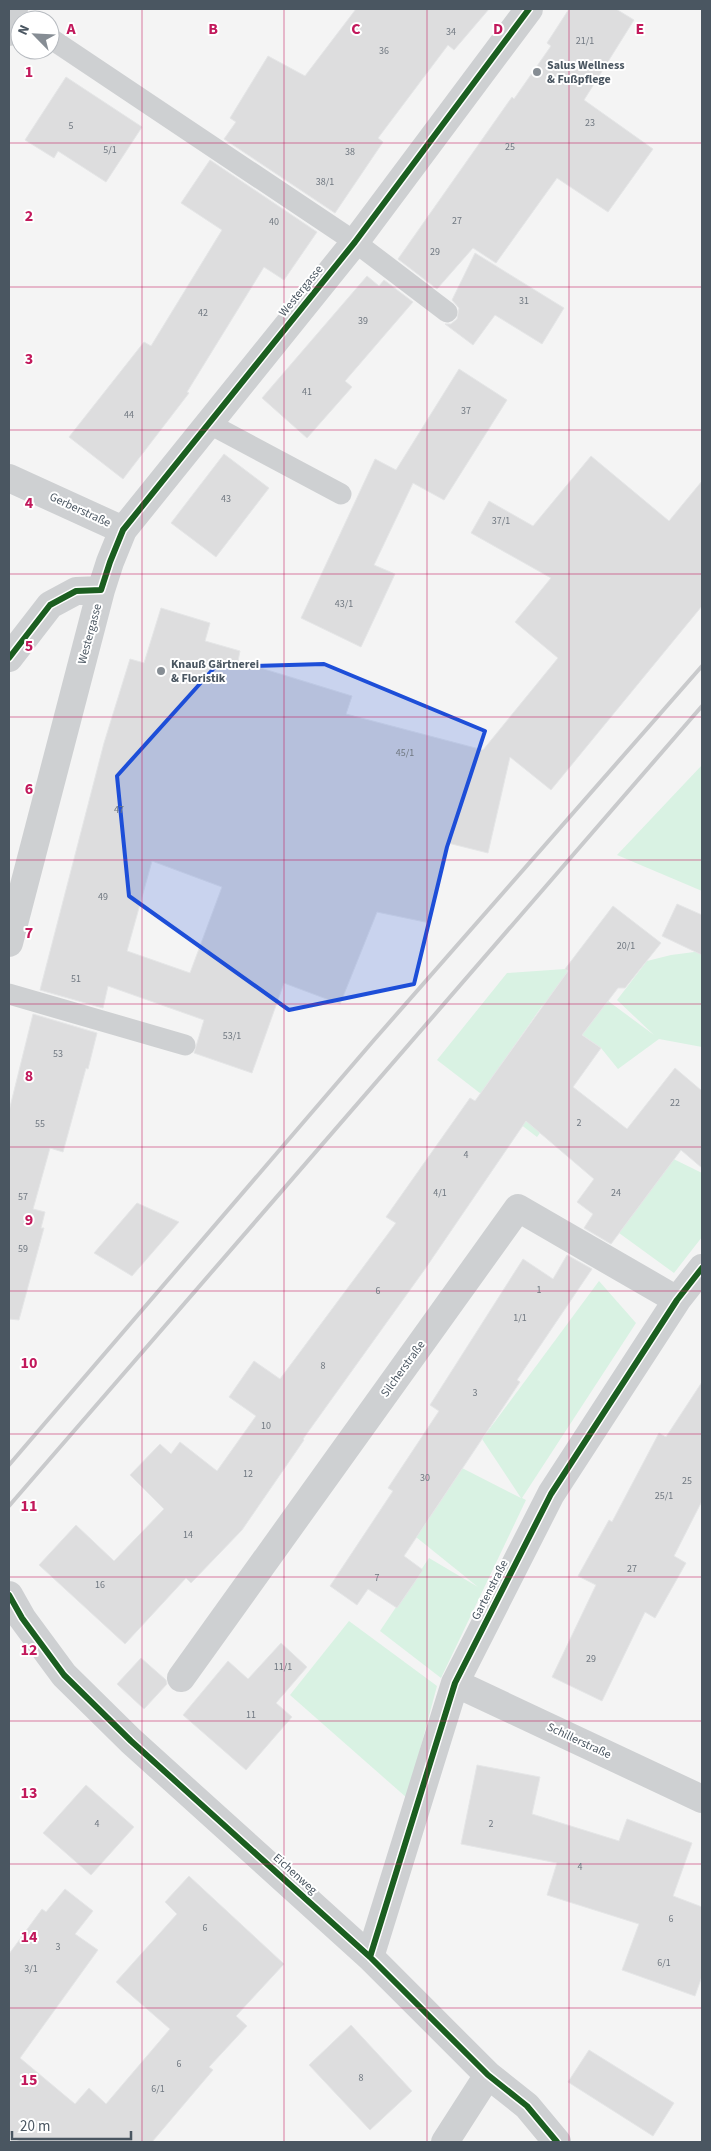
<svg xmlns="http://www.w3.org/2000/svg" width="711" height="2151" font-family="'Source Sans 3',sans-serif">
<style>
.green{fill:#d9f2e3}
.building{fill:#ddddde;stroke:#e5e6e7;fill-rule:evenodd}
.lines{fill:none;stroke-linecap:round;stroke-linejoin:round}
.lane{stroke:#ced0d2;stroke-width:21}
.street{stroke:#ced0d2;stroke-width:28}
.rail{stroke:#c9cacc;stroke-width:4}
.cycleway-casing{stroke:#fff;stroke-width:9}
.cycleway{stroke:#1b5e20;stroke-width:6}
.marked{fill:#1d4ed8;fill-opacity:0.2;stroke:#1d4ed8;stroke-width:4;stroke-linejoin:round}
.grid{fill:none;stroke:#c2185b;stroke-width:1;stroke-opacity:0.55}
.poi-dot{fill:#868d94;stroke:#fff;stroke-width:2}
.labels{text-anchor:middle;dominant-baseline:central;stroke-width:4;stroke-linejoin:round;paint-order:stroke}
.number-label{font-size:10px;fill:#707881}
.poi-label{font-size:12px;font-weight:bold;fill:#4a5661;stroke:#fff;text-anchor:start}
.street-label{font-size:12px;fill:#4a5661;stroke:#fff}
.grid-label{font-size:16px;text-anchor:middle;font-weight:bold;fill:#c2185b;stroke:#fff;stroke-width:4;stroke-linejoin:round;paint-order:stroke}
</style>
<rect width="100%" height="100%" fill="#f4f4f4"/>
<!-- green -->
<path class="green" d="M702,765V891L617,855Z
M702,951V1047L659,1039L618,1069L601,1048L542,1006L503,1062L561,1104L537,1137L437,1060L507,973L565,969L654,1035L617,1000L647,961L671,955Z
M645,1145L702,1173V1237L674,1273L619,1233L655,1184L622,1159Z
M599,1281L636,1323L522,1498L526,1500L441,1678L380,1631L429,1558L478,1587L416,1537L462,1468L521,1498L482,1439Z
M349,1621L437,1686L407,1798L290,1695Z"/>
<!-- building -->
<path class="building" d="M356,9H489L454,50L448,45L378,138L383,142L335,213L224,139L236,122L230,118L268,56L305,76Z
M569,9H616L634,20L584,100L653,149L608,212L557,178L496,263L473,248L437,289L398,259L512,97L514,99L551,46L547,43Z
M66,77L142,127L106,182L58,151L54,158L25,140Z
M210,160L317,232L284,280L264,267L187,392L189,393L123,479L69,437L144,342L151,346L222,230L181,203Z
M475,253L564,308L542,344L495,315L473,345L445,324H451L457,319L459,308L452,300Z
M367,276L379,286L384,280L413,302L345,381L352,387L307,438L262,398Z
M459,369L507,400L444,500L413,483L374,565L395,574L361,647L301,618L375,459L396,470Z
M224,454L269,488L216,557L171,523Z
M591,456L669,521L702,481V606L551,790L510,757L488,853L448,843L430,923L377,912L340,1004L284,983L252,1073L194,1053L204,1020L108,986L103,1008L40,990L104,743L130,659L144,663L161,608L210,623L205,641L240,651L238,661L352,696L346,714L483,750L558,658L515,622L551,578L471,533L489,501L533,526ZM152,861L222,887L190,973L127,951Z
M677,904L702,915V955L662,936Z
M613,906L661,943L625,988H618L582,1035L601,1048L573,1087L627,1129L675,1068L702,1091V1168L681,1150L611,1244L584,1228L593,1214L577,1202L594,1179L526,1121L425,1269L303,1439L304,1440L242,1530L191,1583L186,1578L125,1644L39,1565L76,1525L114,1561L164,1509L130,1475L160,1444L171,1454L180,1442L217,1471L256,1416L229,1397L254,1361L280,1379L396,1223L386,1217L470,1098L475,1101L568,971L565,969Z
M33,1014L97,1033L88,1069L86,1068L63,1152L50,1148L33,1209L45,1212L41,1228H44L19,1320L9,1319V1111Z
M137,1203L179,1222L132,1276L94,1253Z
M567,1255L592,1269L517,1380L520,1382L404,1556L423,1570L397,1608L368,1589L357,1605L330,1586L393,1491L388,1488L439,1411L430,1405L523,1259L553,1279Z
M702,1382V1501L674,1556L686,1563L655,1618L645,1612L602,1701L552,1677L596,1585L578,1576L609,1520L612,1522L659,1433L666,1437Z
M281,1643L307,1667L276,1703L292,1717L246,1770L183,1715L228,1661L248,1679Z
M141,1658L166,1680L167,1684L144,1709L117,1684Z
M477,1765L540,1777L532,1814L619,1841L627,1819L692,1843L673,1896L702,1907V1976L695,1996L622,1970L639,1924L547,1895L557,1863L461,1844Z
M86,1785L134,1827L91,1875L43,1833Z
M189,1876L284,1964L236,2016L247,2026L209,2067L213,2070L152,2142H20L9,2133V1954L42,1909L46,1912L65,1889L93,1911L75,1934L98,1950L20,2058L75,2104L89,2088L106,2104L170,2029L116,1982L177,1914L165,1902Z
M351,2025L412,2091L370,2130L309,2065Z
M589,2050L674,2103L653,2136L568,2082Z"/>
<g class="lines">
<!-- lane -->
<path class="lane" d="M50,38L355,242L447,312
M208,423L341,494
M9,994L185,1045"/>
<!-- street -->
<path class="street" d="M9,32L14,9
M9,478L123,530
M9,658L50,605L76,591L101,590
M9,943L101,590L110,562L123,530L355,242L529,9
M9,1595L22,1618L64,1675L131,1741L370,1957L488,2075L527,2106L557,2142
M181,1678L518,1208L677,1300
M455,1683L702,1799
M370,1957L455,1683L551,1494L677,1300L702,1268
M445,2142L488,2075"/>
<!-- rail -->
<path class="rail" d="M9,1465L374,1040L702,666
M9,1506L702,706"/>
<!-- cycleway casing -->
<g class="cycleway-casing">
<path id="cycleway" d="M9,658L50,605L76,591L101,590L110,562L123,530L355,242L529,9
M9,1595L22,1618L64,1675L131,1741L370,1957L488,2075L527,2106L557,2142
M370,1957L455,1683L551,1494L677,1300L702,1268"/>
</g>
<!-- cycleway -->
<use href="#cycleway" class="cycleway"/>
</g>
<!-- marked area -->
<path class="marked" d="M324,664L485,731L447,847L414,984L289,1010L129,896L117,776L215,667Z"/>
<!-- grid -->
<path class="grid" d="M142,9V2142M284,9V2142M427,9V2142M569,9V2142M9,143H702M9,287H702M9,430H702M9,574H702M9,717H702M9,860H702M9,1004H702M9,1147H702M9,1291H702M9,1434H702M9,1577H702M9,1721H702M9,1864H702M9,2008H702"/>
<!-- markers -->
<g class="poi-dot">
<circle cx="537" cy="72" r="5"/>
<circle cx="161" cy="671" r="5"/>
</g>
<g class="labels">
<!-- number labels -->
<g class="number-label">
<text x="451" y="32">34</text>
<text x="585" y="41">21/1</text>
<text x="384" y="51">36</text>
<text x="590" y="123">23</text>
<text x="71" y="126">5</text>
<text x="510" y="147">25</text>
<text x="110" y="150">5/1</text>
<text x="350" y="152">38</text>
<text x="325" y="182">38/1</text>
<text x="457" y="221">27</text>
<text x="274" y="222">40</text>
<text x="435" y="252">29</text>
<text x="524" y="301">31</text>
<text x="203" y="313">42</text>
<text x="363" y="321">39</text>
<text x="307" y="392">41</text>
<text x="466" y="411">37</text>
<text x="129" y="415">44</text>
<text x="226" y="499">43</text>
<text x="501" y="521">37/1</text>
<text x="344" y="604">43/1</text>
<text x="405" y="753">45/1</text>
<text x="119" y="810">47</text>
<text x="103" y="897">49</text>
<text x="626" y="946">20/1</text>
<text x="76" y="979">51</text>
<text x="232" y="1036">53/1</text>
<text x="58" y="1054">53</text>
<text x="675" y="1103">22</text>
<text x="579" y="1123">2</text>
<text x="40" y="1124">55</text>
<text x="466" y="1155">4</text>
<text x="440" y="1193">4/1</text>
<text x="616" y="1193">24</text>
<text x="23" y="1197">57</text>
<text x="23" y="1249">59</text>
<text x="539" y="1290">1</text>
<text x="378" y="1291">6</text>
<text x="520" y="1318">1/1</text>
<text x="323" y="1366">8</text>
<text x="475" y="1393">3</text>
<text x="266" y="1426">10</text>
<text x="248" y="1474">12</text>
<text x="425" y="1478">30</text>
<text x="687" y="1481">25</text>
<text x="664" y="1496">25/1</text>
<text x="188" y="1535">14</text>
<text x="632" y="1569">27</text>
<text x="377" y="1578">7</text>
<text x="100" y="1585">16</text>
<text x="591" y="1659">29</text>
<text x="283" y="1667">11/1</text>
<text x="251" y="1715">11</text>
<text x="97" y="1824">4</text>
<text x="491" y="1824">2</text>
<text x="580" y="1867">4</text>
<text x="671" y="1919">6</text>
<text x="205" y="1928">6</text>
<text x="58" y="1947">3</text>
<text x="664" y="1963">6/1</text>
<text x="31" y="1969">3/1</text>
<text x="179" y="2064">6</text>
<text x="361" y="2078">8</text>
<text x="158" y="2089">6/1</text>
</g>
<!-- poi labels -->
<g class="poi-label">
<text x="547" y="65">Salus Wellness<tspan x="547" dy="14">&amp; Fußpflege</tspan></text>
<text x="171" y="664">Knauß Gärtnerei<tspan x="171" dy="14">&amp; Floristik</tspan></text>
</g>
<!-- street labels -->
<g class="street-label">
<text transform="translate(301 291) rotate(-51)">Westergasse</text>
<text transform="translate(80 510) rotate(25)">Gerberstraße</text>
<text transform="translate(90 634) rotate(-75)">Westergasse</text>
<text transform="translate(403 1369) rotate(-54)">Silcherstraße</text>
<text transform="translate(490 1590) rotate(-63)">Gartenstraße</text>
<text transform="translate(579 1741) rotate(25)">Schillerstraße</text>
<text transform="translate(295 1874) rotate(42)">Eichenweg</text>
</g>
</g>
<g class="grid-label">
<text x="71" y="34">A</text>
<text x="213" y="34">B</text>
<text x="356" y="34">C</text>
<text x="498" y="34">D</text>
<text x="640" y="34">E</text>
<text x="29" y="77">1</text>
<text x="29" y="221">2</text>
<text x="29" y="364">3</text>
<text x="29" y="508">4</text>
<text x="29" y="651">5</text>
<text x="29" y="794">6</text>
<text x="29" y="938">7</text>
<text x="29" y="1081">8</text>
<text x="29" y="1225">9</text>
<text x="29" y="1368">10</text>
<text x="29" y="1511">11</text>
<text x="29" y="1655">12</text>
<text x="29" y="1798">13</text>
<text x="29" y="1942">14</text>
<text x="29" y="2085">15</text>
</g>
<!-- border -->
<rect width="711" height="2151" fill="none" stroke="#4a5661" stroke-width="20"/>
<!-- north arrow -->
<g transform="translate(35 35) rotate(294)"><circle r="24" fill="#ffffff" stroke="#b7bbc0"/>
<path d="M0-4L9 19L0 12L-9 19Z" fill="#868d94"/>
<text y="-8" font-size="14" font-weight="bold" text-anchor="middle" fill="#4a5661">N</text>
</g>
<!-- scale -->
<path d="M12 2131v8h119v-8" fill="none" stroke="#4a5661" stroke-width="2.5"/>
<text x="20" y="2131" font-size="15" fill="#4a5661" stroke="#ffffff" stroke-width="4" paint-order="stroke">20 m</text>
</svg>
